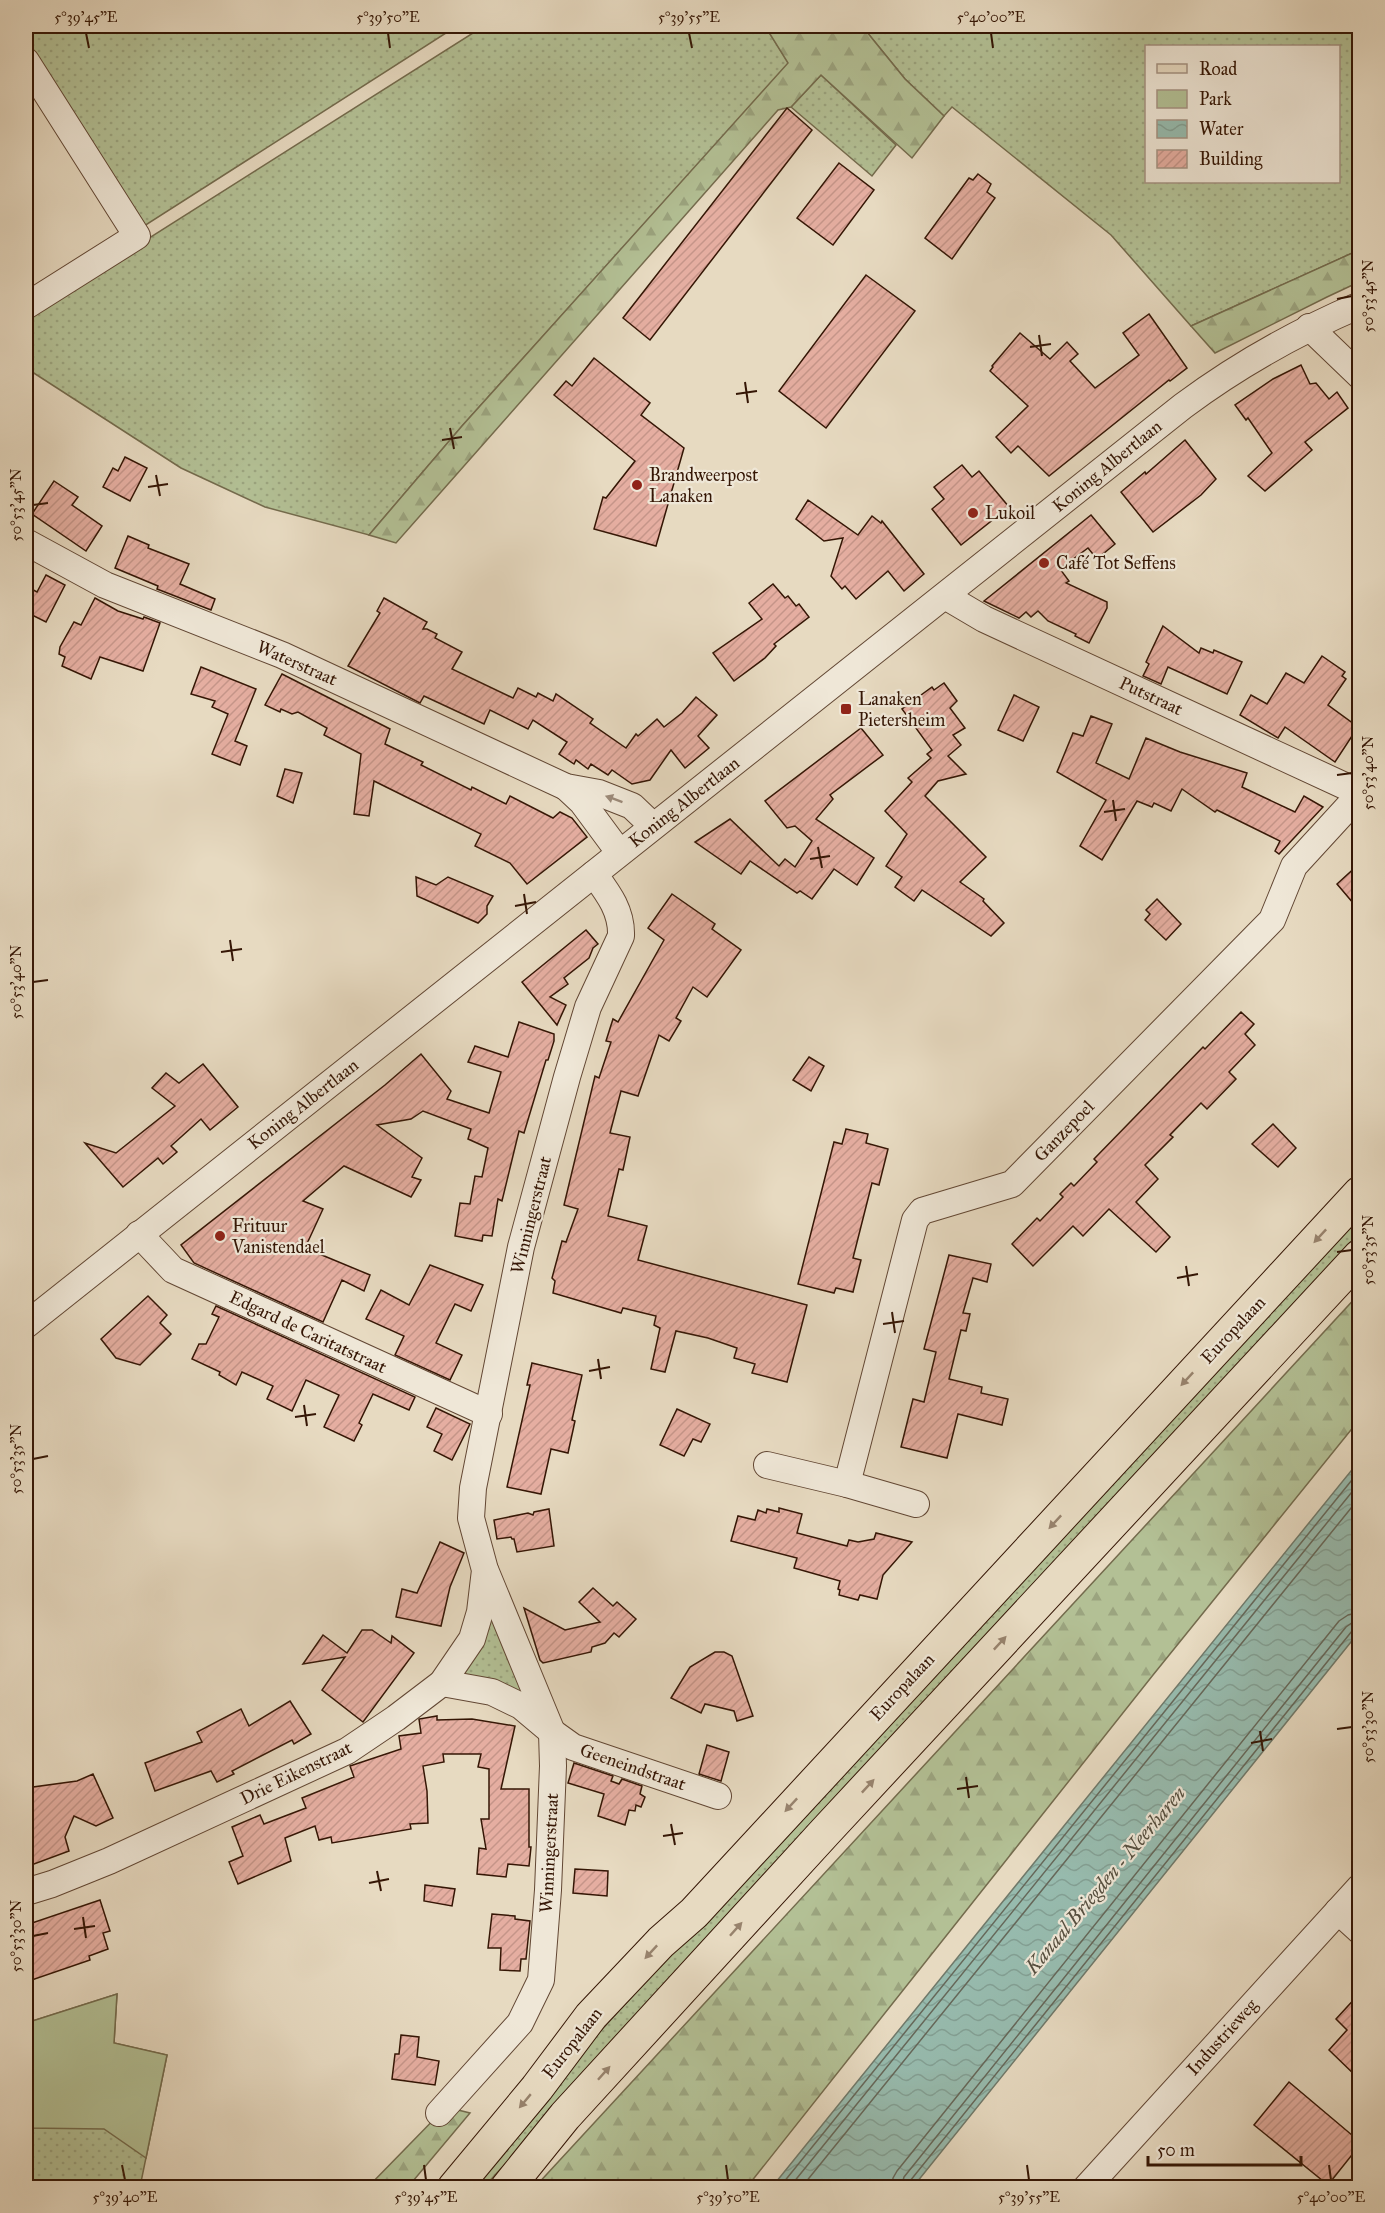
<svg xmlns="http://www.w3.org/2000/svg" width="1385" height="2213" font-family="'IM FELL Great Primer',serif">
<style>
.grass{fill:url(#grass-dots);stroke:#746b4d;stroke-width:1.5;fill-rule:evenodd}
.forest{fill:url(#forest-firs);stroke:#746b4d;stroke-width:1.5}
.park{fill:#b3c095;stroke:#746b4d;stroke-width:1.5}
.water{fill:url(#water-waves);stroke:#70796a;stroke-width:1.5}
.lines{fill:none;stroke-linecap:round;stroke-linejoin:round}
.shore{stroke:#66685a;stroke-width:1.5}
.building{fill:url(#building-hatch);stroke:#351605;stroke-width:1.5}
.minor-casing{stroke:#624734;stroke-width:28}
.major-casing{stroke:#351605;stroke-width:35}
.minor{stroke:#efe7d7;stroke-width:26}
.major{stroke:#e7dac1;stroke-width:33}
.oneway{fill:#9b8978}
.oneway2{fill:#97826c}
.ticks{fill:none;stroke:#351605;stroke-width:2}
.poi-dot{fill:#8f2418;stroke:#efe7d7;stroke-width:2}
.labels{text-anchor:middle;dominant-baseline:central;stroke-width:4.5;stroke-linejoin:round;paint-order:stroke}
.street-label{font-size:18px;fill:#351605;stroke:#efe7d7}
.poi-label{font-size:18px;fill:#351605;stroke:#efe7d7;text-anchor:start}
.water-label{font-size:20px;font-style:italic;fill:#575040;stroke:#efe7d7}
.neatline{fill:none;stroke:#351605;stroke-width:2}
.ticks-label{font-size:15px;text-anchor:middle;fill:#351605}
</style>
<defs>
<pattern id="grass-dots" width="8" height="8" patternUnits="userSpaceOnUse" patternTransform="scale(1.5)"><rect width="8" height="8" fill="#b3c095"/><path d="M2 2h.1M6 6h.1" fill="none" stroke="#9ba47f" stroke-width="1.8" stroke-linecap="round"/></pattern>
<pattern id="forest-firs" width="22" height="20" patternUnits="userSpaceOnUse" patternTransform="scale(1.5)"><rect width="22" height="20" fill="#b3c095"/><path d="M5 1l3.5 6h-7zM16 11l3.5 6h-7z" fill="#9ba47f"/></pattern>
<pattern id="water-waves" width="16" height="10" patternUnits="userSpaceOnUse" patternTransform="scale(1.5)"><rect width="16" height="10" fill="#97bbae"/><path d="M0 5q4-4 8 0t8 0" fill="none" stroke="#83a094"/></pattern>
<pattern id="building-hatch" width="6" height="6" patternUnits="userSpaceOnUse" patternTransform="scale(1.5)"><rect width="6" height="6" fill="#e5aea1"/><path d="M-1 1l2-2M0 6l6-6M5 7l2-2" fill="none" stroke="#c59589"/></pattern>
</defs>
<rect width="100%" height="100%" fill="#e7dac1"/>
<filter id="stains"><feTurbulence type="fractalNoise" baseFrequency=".00333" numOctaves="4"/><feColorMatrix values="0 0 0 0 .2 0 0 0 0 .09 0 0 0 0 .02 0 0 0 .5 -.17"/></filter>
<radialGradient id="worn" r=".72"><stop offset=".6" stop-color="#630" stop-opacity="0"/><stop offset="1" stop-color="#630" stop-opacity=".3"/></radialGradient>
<g class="grass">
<polygon points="26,26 457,26 141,228 26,45"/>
<polygon points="484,26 765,26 789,63 462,426 369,535 265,507 181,468 26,368 26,316"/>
<path d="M862,26H1359V250L1191,326L1111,235L952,107L944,116L905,79ZM1146,46H1338V182H1146Z"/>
<polygon points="821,75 896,145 872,176 791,107"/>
<polygon points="1359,1209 1359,1239 484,2187 461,2188 483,2160 708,1913"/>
<polygon points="495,1612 526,1695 462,1674"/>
<polygon points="117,1994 114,2043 167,2055 140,2187 26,2188 26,2023"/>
</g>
<g class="forest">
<polygon points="765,26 862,26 905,79 944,116 912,158 821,75 791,107 778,110 396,543 369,535 462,426 788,63"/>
<polygon points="1359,250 1359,282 1327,297 1215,353 1191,326"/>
<polygon points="1359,1294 1359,1420 1153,1675 747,2187 535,2187"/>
<polygon points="446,2107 470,2113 408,2187 367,2188"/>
</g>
<polygon class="park" points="117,1994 114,2043 167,2055 146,2158 104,2129 26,2128 26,2023"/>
<polygon class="water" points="1359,1461 1359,1632 913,2187 772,2187"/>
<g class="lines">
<g class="shore">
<polyline points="779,2188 1360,1470"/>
<polyline points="789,2188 1360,1482"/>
<polyline points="801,2188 1360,1497"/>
<polyline points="892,2188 893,2178 897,2171 1339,1621 1348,1615 1360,1612"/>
<polyline points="901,2188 904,2177 1346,1627 1353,1622 1360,1621"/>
<polyline points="909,2188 910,2181 1352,1631 1360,1629"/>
</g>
</g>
<g class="building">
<polygon points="787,108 812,130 650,340 623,318"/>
<polygon points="839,163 874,190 833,245 797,218"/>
<polygon points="978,174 991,184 987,192 995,198 952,259 925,238 969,178 973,180"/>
<polygon points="866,275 915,311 826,428 779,391"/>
<polygon points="1149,314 1187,368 1170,381 1169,380 1049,476 1018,446 1011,453 996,437 1028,406 990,371 993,367 992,366 1020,333 1050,359 1067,342 1078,354 1070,361 1095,388 1139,355 1123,333"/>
<polygon points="594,358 650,403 641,415 684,448 656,546 594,529 603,497 606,498 635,461 554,395 566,381 572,386"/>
<polygon points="1301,365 1310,384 1316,383 1329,399 1337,392 1348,408 1305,442 1312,450 1265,491 1248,476 1272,453 1248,418 1246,420 1235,405 1273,379"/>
<polygon points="1185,440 1216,479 1201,495 1153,532 1121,492 1145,472 1146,474"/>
<polygon points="125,457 147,468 130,501 103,487 113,468 118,471"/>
<polygon points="962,465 972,477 979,471 1009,507 961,545 932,509 944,499 934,487"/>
<polygon points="54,481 78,497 72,505 102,526 86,551 32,514"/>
<polygon points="808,500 858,535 872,516 881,523 882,521 924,574 904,591 888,571 856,599 845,586 842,589 831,576 843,538 824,541 796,519"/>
<polygon points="1091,515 1115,544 1097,559 1088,548 1060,569 1069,581 1066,583 1107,602 1107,608 1089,643 1075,636 1076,634 1048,621 1038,611 1031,617 1026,612 1019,618 984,601"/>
<polygon points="128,536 149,545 148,548 189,564 180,584 215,599 211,610 157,589 158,586 115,568"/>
<polygon points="46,575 65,585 46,622 26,612 26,586 37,592"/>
<polygon points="773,584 785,598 788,596 796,606 799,604 809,617 774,644 776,646 765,658 734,681 713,653 762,619 749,603"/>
<polygon points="95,598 118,611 143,619 144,617 160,623 143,671 100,657 91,679 62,666 65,657 59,654 60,647 74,622 81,625"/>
<polygon points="384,598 427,622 423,629 427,629 437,634 435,638 462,652 452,669 513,698 518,688 536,697 538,693 553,701 556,694 593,719 590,723 626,748 636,734 638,736 657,719 664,727 682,713 696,697 717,715 698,736 709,748 685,768 671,750 650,780 632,784 612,770 608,775 591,764 588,769 576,760 574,764 559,754 567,742 533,720 528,729 490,710 484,724 424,696 420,703 348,666 380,613 377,611"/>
<polygon points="1163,626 1199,653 1201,648 1213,653 1214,650 1242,662 1227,694 1168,667 1161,684 1143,676 1149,664 1146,662"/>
<polygon points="1322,656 1345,672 1342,676 1346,679 1328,705 1358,727 1335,762 1285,727 1278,738 1240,715 1251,695 1267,704 1286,673 1304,683"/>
<polygon points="201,667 256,689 235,741 247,746 240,765 212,754 228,714 212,707 215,701 191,694"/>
<polygon points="282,674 390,729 385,744 423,762 421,765 471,790 472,787 506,804 510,796 553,818 560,812 572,818 587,837 527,884 510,863 475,846 481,834 374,781 369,816 354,814 361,754 324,735 327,728 298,712 292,714 281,709 280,712 265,705"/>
<polygon points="944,683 957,701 950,708 965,728 953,735 961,745 948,756 966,774 938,781 925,796 986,857 960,882 984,899 983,901 1004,923 991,936 922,890 914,901 895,887 902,877 886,866 907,834 885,811 912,782 908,778 931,758 927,754 932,750 902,709 932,687 934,690"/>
<polygon points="1014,695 1039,707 1023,741 998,730"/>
<polygon points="1091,716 1112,724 1096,763 1129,779 1146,738 1180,752 1247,773 1242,787 1295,812 1304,796 1323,807 1279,854 1275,851 1280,841 1217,810 1215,812 1182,789 1171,811 1154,803 1152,807 1137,801 1102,860 1080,846 1106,800 1057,772 1073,733 1083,736"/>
<polygon points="861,728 883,755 830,795 833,799 816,819 874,858 857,885 834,869 812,899 800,891 797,893 750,861 741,874 695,842 730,819 779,866 785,859 795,867 812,841 795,826 787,828 765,801"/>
<polygon points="285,769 302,773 293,803 277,796"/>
<polygon points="1359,864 1359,910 1337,884"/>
<polygon points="416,877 436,885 448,877 493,896 487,906 487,914 478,923 417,896"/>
<polygon points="672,894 715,924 712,929 741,950 707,997 693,987 676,1018 681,1021 669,1041 659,1035 638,1096 621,1091 610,1133 630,1137 623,1170 619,1169 608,1216 647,1226 638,1260 807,1305 787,1382 752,1373 755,1364 734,1358 737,1348 708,1338 676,1331 665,1372 651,1369 660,1328 654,1325 656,1316 623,1308 621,1313 553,1293 555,1281 552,1278 562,1241 566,1242 578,1209 564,1205 595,1076 599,1078 611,1042 606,1041 613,1019 618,1022 664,940 648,928"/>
<polygon points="1157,899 1181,924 1166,940 1145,920 1150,914 1146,910"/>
<polygon points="586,930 598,944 593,948 589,958 564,978 568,984 550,997 566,1005 557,1025 522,982"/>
<polygon points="1241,1012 1254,1024 1245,1034 1255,1045 1229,1072 1236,1079 1207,1109 1201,1103 1170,1135 1173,1137 1145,1165 1158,1179 1136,1202 1170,1237 1156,1252 1109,1209 1083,1236 1073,1226 1033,1266 1012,1244 1037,1218 1040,1221 1063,1197 1060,1194 1071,1183 1074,1186 1097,1162 1094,1159 1203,1047 1205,1049"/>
<polygon points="519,1022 554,1034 554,1041 548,1060 546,1060 524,1133 519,1131 502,1201 498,1199 492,1236 483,1235 482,1241 455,1236 460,1203 470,1204 475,1176 482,1177 488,1148 468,1139 471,1129 423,1111 411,1119 377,1125 422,1158 412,1177 421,1180 411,1197 344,1166 303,1201 323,1209 305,1248 370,1275 364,1291 342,1280 323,1322 194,1263 181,1245 385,1085 421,1054 451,1091 447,1099 489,1113 501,1072 468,1062 475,1046 508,1057"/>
<polygon points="809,1057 824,1066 811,1091 793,1080"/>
<polygon points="203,1064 238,1107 210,1130 201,1119 171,1146 177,1152 163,1164 158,1158 123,1187 85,1143 116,1153 175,1106 152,1088 166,1073 179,1083"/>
<polygon points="1273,1124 1296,1148 1278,1167 1252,1144"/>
<polygon points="846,1129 868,1134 866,1143 888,1149 879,1185 872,1183 853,1258 861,1260 853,1292 836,1288 834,1293 798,1284 834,1142 842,1144"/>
<polygon points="949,1255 991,1264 987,1282 973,1278 963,1313 970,1314 966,1331 961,1330 949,1379 982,1387 981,1393 1008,1399 1002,1425 958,1414 947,1458 901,1447 913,1399 924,1402 936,1352 924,1349"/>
<polygon points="430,1265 483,1285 471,1311 455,1304 436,1343 462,1355 450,1380 395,1355 404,1336 366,1319 381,1290 409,1305"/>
<polygon points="148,1296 167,1315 160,1323 171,1334 140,1365 116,1358 101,1339"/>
<polygon points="216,1306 415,1397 409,1410 373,1394 359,1423 362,1425 354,1441 324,1427 339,1395 306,1380 292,1411 267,1399 273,1386 242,1372 236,1385 219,1375 220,1372 192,1359 199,1344 206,1344 219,1317 212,1314"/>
<polygon points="532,1363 582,1375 572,1420 575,1421 568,1453 551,1449 541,1494 507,1487 530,1385 527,1385"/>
<polygon points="436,1408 470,1424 452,1460 434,1451 442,1434 427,1427"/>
<polygon points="677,1409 710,1424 701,1442 693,1439 684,1456 660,1445"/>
<polygon points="779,1508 802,1514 797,1533 847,1546 849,1540 858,1542 874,1539 876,1533 912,1542 883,1575 877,1599 860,1595 858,1600 839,1595 840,1590 838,1589 840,1581 794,1568 797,1558 731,1541 738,1516 755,1520 758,1510 766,1513 767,1509 779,1512"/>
<polygon points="549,1509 554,1546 517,1552 514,1539 512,1539 511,1537 497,1539 494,1520 528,1513 533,1515 534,1512"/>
<polygon points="440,1542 464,1553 450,1587 441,1626 396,1617 402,1589 417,1593"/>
<polygon points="593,1588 613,1606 617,1602 636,1619 619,1637 614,1633 605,1643 592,1647 591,1652 543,1663 540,1660 524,1608 565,1630 600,1622 579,1602"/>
<polygon points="362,1630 372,1630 391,1643 392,1636 414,1653 363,1722 322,1690 345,1657 303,1664 323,1635 347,1653"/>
<polygon points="715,1652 724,1652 732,1656 753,1716 737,1721 734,1711 705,1704 701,1713 671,1698 690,1667"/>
<polygon points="290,1701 311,1734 294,1744 292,1740 232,1771 234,1774 217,1782 211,1771 155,1791 145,1763 202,1742 197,1732 241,1709 249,1726"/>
<polygon points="437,1716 437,1720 472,1719 515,1726 501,1789 529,1789 529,1847 531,1847 529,1866 508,1864 506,1877 477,1874 479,1848 486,1849 481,1819 489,1819 489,1769 478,1767 481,1754 443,1754 444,1762 423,1766 427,1791 428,1823 410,1824 411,1829 332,1843 331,1837 319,1840 315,1826 285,1838 291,1861 238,1884 229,1862 243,1856 232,1827 260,1815 264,1824 306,1808 302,1798 354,1777 350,1766 401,1749 399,1736 421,1733 419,1719"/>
<polygon points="707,1745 729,1752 721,1781 699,1774"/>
<polygon points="574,1763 613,1776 611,1781 619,1784 622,1779 642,1786 640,1794 645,1797 641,1807 636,1805 635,1811 629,1810 625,1825 598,1816 604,1794 568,1783"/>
<polygon points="93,1774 113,1818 96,1826 74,1816 65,1837 69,1851 26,1867 26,1788 77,1781"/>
<polygon points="575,1869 608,1871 607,1896 573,1893"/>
<polygon points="425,1885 455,1889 452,1906 424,1901"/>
<polygon points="100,1900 110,1931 103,1933 108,1949 89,1956 90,1960 26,1982 26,1925"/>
<polygon points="492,1914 515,1916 515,1919 530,1921 526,1959 521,1959 520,1971 500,1970 501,1948 488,1948"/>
<polygon points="1359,1994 1359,2079 1329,2050 1347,2030 1336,2019"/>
<polygon points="401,2035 419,2037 417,2057 439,2061 435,2085 392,2079 395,2054 399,2054"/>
<polygon points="1289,2082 1359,2141 1359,2146 1328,2185 1254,2125"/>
</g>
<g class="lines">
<g class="minor-casing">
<g id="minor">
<polyline points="26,61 137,236 26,306"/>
<polyline points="1309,327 1360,376"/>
<polyline points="26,542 105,585 282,655 566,787 599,793 632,806 653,826"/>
<polyline points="945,596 984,619 1360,793"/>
<polyline points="566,787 582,802 619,852"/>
<polyline points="139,1234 173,1270 489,1414"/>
<path d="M26,1325L1183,406C1238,365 1297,332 1360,305"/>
<polyline points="767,1465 847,1484 916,1504"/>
<polyline points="847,1484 915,1220 922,1211 1012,1184 1272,920 1294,866 1360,794"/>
<polyline points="442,1683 492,1692 521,1706 552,1732 573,1747 718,1796"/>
<path d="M26,1892L52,1884L109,1861L347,1751L396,1718L442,1683L472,1639L480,1612L485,1570L471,1518L473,1488L521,1247L567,1077L588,1007L621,936C622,911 608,893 594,874"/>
<polyline points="1338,1911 1360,1931"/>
<polyline points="439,2113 520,2023 541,1980 548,1890 553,1766 552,1732 486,1572"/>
<polyline points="1086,2188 1360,1887"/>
</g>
</g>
<g class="major-casing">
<g id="major">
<polyline points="454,2188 537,2088 591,2016 661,1942 694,1913 1360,1193"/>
<polyline points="507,2188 565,2116 825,1832 1360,1256"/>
</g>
</g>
<use href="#minor" class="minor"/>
<use href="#major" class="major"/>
</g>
<defs><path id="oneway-solid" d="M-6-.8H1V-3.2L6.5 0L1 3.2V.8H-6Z" transform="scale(1.5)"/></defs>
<use class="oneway" href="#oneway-solid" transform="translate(614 799) rotate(-160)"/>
<g class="oneway2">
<use href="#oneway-solid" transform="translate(1320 1236) rotate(133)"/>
<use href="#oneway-solid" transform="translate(1187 1379) rotate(133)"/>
<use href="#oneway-solid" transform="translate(1055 1522) rotate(133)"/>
<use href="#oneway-solid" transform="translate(1000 1643) rotate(-47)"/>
<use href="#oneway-solid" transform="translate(868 1786) rotate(-47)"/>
<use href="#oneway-solid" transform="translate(791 1805) rotate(133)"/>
<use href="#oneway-solid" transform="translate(736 1929) rotate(-48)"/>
<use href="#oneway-solid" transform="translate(651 1952) rotate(133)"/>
<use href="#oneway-solid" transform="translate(604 2073) rotate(-48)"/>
<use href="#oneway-solid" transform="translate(525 2101) rotate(130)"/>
</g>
<path class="ticks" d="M86,33L89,48M388,33L390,48M689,33L692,48M991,33L993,48M1337,299L1352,296M1039,335L1042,356M1030,347L1051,344M745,382L748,403M736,394L757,391M450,428L454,449M442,440L462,437M156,475L160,496M148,487L168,484M33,505L48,503M1337,775L1352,773M1113,800L1116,821M1104,812L1125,809M818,847L822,868M810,859L830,856M524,894L527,914M515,906L536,902M230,940L233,961M221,952L242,949M33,982L48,980M1337,1252L1352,1250M1186,1266L1189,1286M1177,1278L1198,1274M892,1312L895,1333M883,1324L904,1321M598,1359L601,1379M589,1371L610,1367M304,1405L307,1426M295,1417L316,1414M33,1459L48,1456M1337,1729L1352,1727M1260,1731L1263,1751M1251,1743L1272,1739M966,1777L969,1798M957,1789L978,1786M671,1824L675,1845M663,1836L683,1833M377,1871L381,1891M369,1883L389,1879M83,1917L86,1938M74,1929L95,1926M33,1936L48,1933M122,2165L125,2180M424,2165L426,2180M726,2165L728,2180M1027,2165L1029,2180M1329,2165L1331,2180"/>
<g class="poi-dot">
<circle cx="637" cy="485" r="6"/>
<circle cx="973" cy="513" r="6"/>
<circle cx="1044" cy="563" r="6"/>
<rect x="840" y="703" width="12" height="12" rx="3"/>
<circle cx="220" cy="1236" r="6"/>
</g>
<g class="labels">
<g class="street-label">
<text transform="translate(1107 466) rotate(-39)">Koning Albertlaan</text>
<text transform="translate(297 663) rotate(24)">Waterstraat</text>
<text transform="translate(1151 696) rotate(25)">Putstraat</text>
<text transform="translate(684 802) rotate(-38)">Koning Albertlaan</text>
<text transform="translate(303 1104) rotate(-38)">Koning Albertlaan</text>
<text transform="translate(1064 1131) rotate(-46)">Ganzepoel</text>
<text transform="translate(531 1215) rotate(-76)">Winningerstraat</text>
<text transform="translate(1233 1330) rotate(-47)">Europalaan</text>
<text transform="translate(308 1332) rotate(25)">Edgard de Caritatstraat</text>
<text transform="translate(902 1687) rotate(-47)">Europalaan</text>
<text transform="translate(633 1767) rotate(19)">Geeneindstraat</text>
<text transform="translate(296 1773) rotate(-26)">Drie Eikenstraat</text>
<text transform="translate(549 1853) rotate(-87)">Winningerstraat</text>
<text transform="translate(1222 2037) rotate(-48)">Industrieweg</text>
<text transform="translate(572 2043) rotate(-52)">Europalaan</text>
</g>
<g class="poi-label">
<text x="649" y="475">Brandweerpost<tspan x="649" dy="21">Lanaken</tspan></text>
<text x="985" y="513">Lukoil</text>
<text x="1056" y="563">Café Tot Seffens</text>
<text x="858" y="699">Lanaken<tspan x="858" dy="21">Pietersheim</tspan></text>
<text x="232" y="1226">Frituur<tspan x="232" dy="21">Vanistendael</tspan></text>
</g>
<g class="water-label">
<text transform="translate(1105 1880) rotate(-50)">Kanaal Briegden - Neerharen</text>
</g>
</g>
<rect width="1385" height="2213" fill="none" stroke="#e7dac1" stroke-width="66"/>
<rect x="1145" y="45" width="195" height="138" fill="#efe7d7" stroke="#a59383" stroke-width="1.5"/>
<rect x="1157" y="64" width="30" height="9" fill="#e7dac1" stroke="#a59383" stroke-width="1.5"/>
<text x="1199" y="75" font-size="18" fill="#351605">Road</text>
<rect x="1157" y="90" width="30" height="18" fill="#b3c095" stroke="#a59383" stroke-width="1.5"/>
<text x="1199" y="105" font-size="18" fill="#351605">Park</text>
<rect x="1157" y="120" width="30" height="18" fill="url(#water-waves)" stroke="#a59383" stroke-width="1.5"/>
<text x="1199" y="135" font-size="18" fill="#351605">Water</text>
<rect x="1157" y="150" width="30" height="18" fill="url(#building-hatch)" stroke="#a59383" stroke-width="1.5"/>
<text x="1199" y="165" font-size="18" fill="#351605">Building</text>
<path d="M1148 2156v9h153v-9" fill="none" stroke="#351605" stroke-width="3"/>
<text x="1157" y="2156" font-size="18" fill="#351605" stroke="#efe7d7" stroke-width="4.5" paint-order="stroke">50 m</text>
<rect x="33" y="33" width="1319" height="2147" class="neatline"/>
<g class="ticks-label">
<text x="86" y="22">5°39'45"E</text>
<text x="388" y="22">5°39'50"E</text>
<text x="689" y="22">5°39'55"E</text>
<text x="991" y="22">5°40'00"E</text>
<text transform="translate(1368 296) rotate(-90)" y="5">50°53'45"N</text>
<text transform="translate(16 505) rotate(-90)" y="5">50°53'45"N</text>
<text transform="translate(1368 773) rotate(-90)" y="5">50°53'40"N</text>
<text transform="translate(16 982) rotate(-90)" y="5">50°53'40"N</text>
<text transform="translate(1368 1250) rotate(-90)" y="5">50°53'35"N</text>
<text transform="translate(16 1459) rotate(-90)" y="5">50°53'35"N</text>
<text transform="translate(1368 1727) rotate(-90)" y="5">50°53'30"N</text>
<text transform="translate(16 1936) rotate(-90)" y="5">50°53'30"N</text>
<text x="125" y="2202">5°39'40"E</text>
<text x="426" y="2202">5°39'45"E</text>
<text x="728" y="2202">5°39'50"E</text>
<text x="1029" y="2202">5°39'55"E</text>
<text x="1331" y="2202">5°40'00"E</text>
</g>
<rect width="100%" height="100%" filter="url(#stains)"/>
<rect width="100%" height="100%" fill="url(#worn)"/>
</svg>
